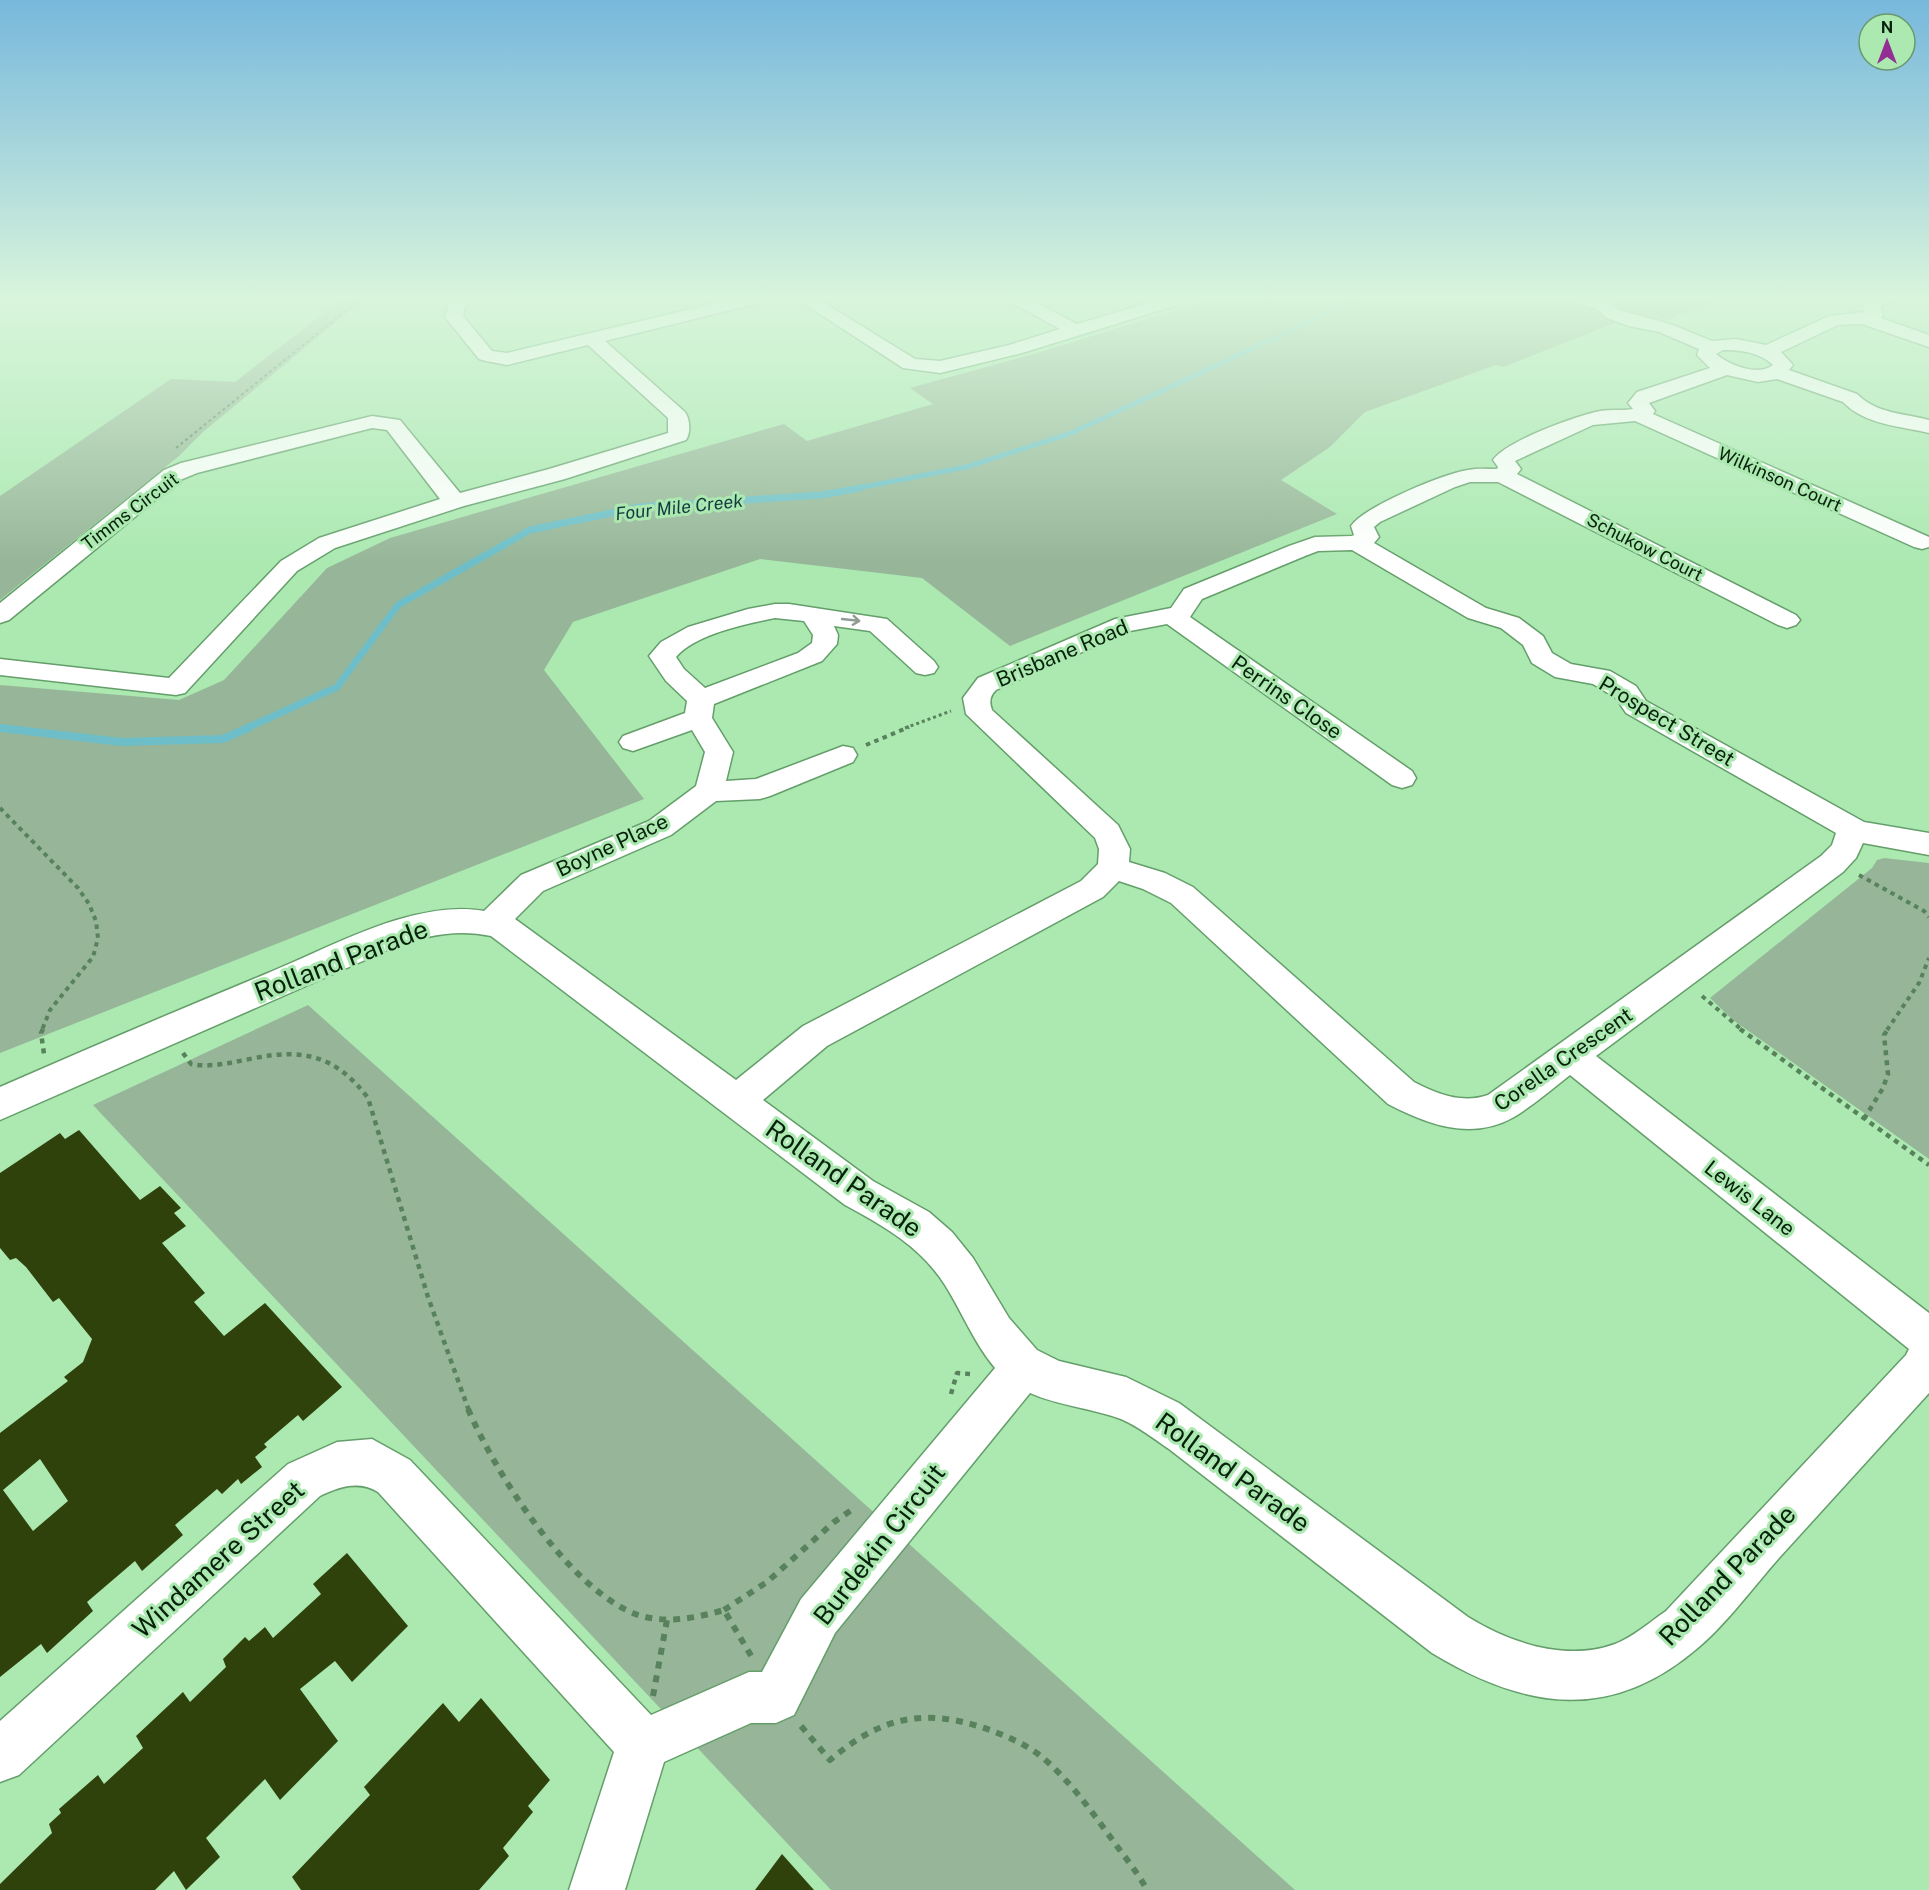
<svg xmlns="http://www.w3.org/2000/svg" width="1929" height="1890" font-family="'Public Sans',sans-serif">
<style>
.green{fill:#97b699}
.lines{fill:none;stroke-linecap:round;stroke-linejoin:round}
.stream-far2{stroke:#6dbec9;stroke-width:5}
.stream-far1{stroke:#6dbec9;stroke-width:7}
.stream{stroke:#6dbec9;stroke-width:8}
.building{fill:#2f420b;fill-rule:evenodd}
.minor-casing{stroke:#649e6a;stroke-width:3}
.path-far4{stroke:#57825c;stroke-width:2;stroke-dasharray:3 3;stroke-linecap:butt}
.path-far3{stroke:#57825c;stroke-width:3;stroke-dasharray:3 3;stroke-linecap:butt}
.path-far2{stroke:#57825c;stroke-width:4;stroke-dasharray:4.5 4.5;stroke-linecap:butt}
.path-far1{stroke:#57825c;stroke-width:4.5;stroke-dasharray:5 5;stroke-linecap:butt}
.path{stroke:#57825c;stroke-width:6;stroke-dasharray:7 7;stroke-linecap:butt}
.minor{fill:#fff;fill-rule:evenodd}
.oneway{stroke:#909b92}
.labels{text-anchor:middle;dominant-baseline:central;stroke-width:6;stroke-linejoin:round;paint-order:stroke}
.far-street-label{font-size:18px;fill:#08210c;stroke:#abe9b1}
.far-water-label{font-size:18px;font-style:italic;fill:#143b41;stroke:#abe9b1}
.street-label{font-size:21px;fill:#08210c;stroke:#abe9b1}
.near-street-label{font-size:26px;fill:#08210c;stroke:#abe9b1}
</style>
<rect width="100%" height="100%" fill="#abe9b1"/>
<g class="green">
<polygon points="342,299 364,299 203,432 179,456 0,600 0,496 171,379 235,382"/>
<polygon points="1211,299 1721,299 1667,320 1638,314 1503,367 1496,365 1365,412 1330,447 1281,480 1337,514 1010,646 922,578 760,559 573,622 544,670 644,799 0,1053 0,685 179,700 224,680 327,568 390,538 784,424 807,441 933,404 910,388 1037,353"/>
<polygon points="1884,858 1929,863 1929,1159 1733,1020 1710,998 1872,868 1877,860"/>
<polygon points="308,1005 1295,1890 831,1890 93,1105"/>
</g>
<g class="lines">
<polyline class="stream-far2" points="853,489 966,467 1069,434 1359,299"/>
<g class="stream-far1">
<polyline points="0,728 2,728"/>
<polyline points="247,728 337,687 398,605 530,530 640,507 822,495 860,488"/>
</g>
<polyline class="stream" points="0,728 122,742 223,739 250,727"/>
</g>
<g class="building">
<path d="M79,1130L140,1200L160,1186L181,1208L174,1213L186,1226L162,1243L205,1293L194,1302L224,1336L265,1303L342,1387L303,1421L298,1415L264,1444L267,1447L255,1457L262,1467L241,1484L238,1479L222,1494L217,1489L175,1525L183,1535L142,1571L135,1561L87,1602L93,1611L47,1653L41,1644L0,1677V1433L68,1381L64,1377L83,1362L92,1339L59,1298L53,1302L26,1267L16,1258L10,1260L0,1248V1173L60,1133L65,1139ZM40,1459L68,1501L33,1531L3,1490Z"/>
<polygon points="347,1553 408,1626 352,1682 335,1661 300,1689 338,1741 280,1800 265,1779 206,1838 220,1857 186,1890 174,1871 155,1890 0,1890 0,1884 52,1833 49,1824 61,1813 59,1809 98,1775 104,1784 143,1748 136,1736 183,1692 190,1702 226,1667 223,1659 245,1637 249,1641 265,1627 273,1638 321,1594 313,1584"/>
<polygon points="481,1698 550,1780 528,1806 533,1812 503,1848 509,1856 479,1890 301,1890 292,1877 370,1795 364,1787 443,1703 459,1722"/>
<polygon points="782,1854 814,1890 755,1890"/>
</g>
<g class="lines">
<g class="minor-casing">
<g id="minor">
<path d="M451,299H467L463,316L492,351L507,353L733,299H762L759,303L605,341L685,412C690,419 691,433 686,440L565,479L464,506L335,548L297,571L185,693L176,695L0,675V659L169,678L281,561L319,538L440,499L387,430L372,428L197,473L180,480L9,620L0,623V603L164,470L181,463L372,416L400,420L460,493L549,469L668,433V418L588,345L507,365L486,361L479,359L445,317Z"/>
<polygon points="797,299 818,299 915,359 940,361 1009,345 1060,329 1012,303 1010,299 1030,299 1077,324 1161,299 1187,299 1184,303 1022,353 940,373 903,368"/>
<path d="M1577,299H1601L1609,301L1619,310L1670,324L1712,341L1736,339L1766,345L1829,316L1864,312L1862,304L1869,299H1891L1889,303L1880,306L1883,315L1881,318L1929,335V347L1862,324L1838,325L1781,352L1793,365L1789,370L1857,394C1877,414 1903,413 1929,420V433C1900,426 1865,425 1843,402L1777,379L1758,382L1727,375L1649,403L1655,411L1653,414L1929,537V547L1922,549L1914,547L1635,421L1593,425L1515,461L1521,469L1517,474L1796,615L1800,620L1796,625L1787,628L1778,625L1498,482H1470L1455,487L1380,522L1374,527L1379,537L1374,543L1486,608L1519,618L1543,636L1552,653L1571,664L1610,671L1636,686L1646,701L1864,822L1929,833V855L1863,843L1856,858L1843,872L1596,1056L1929,1313V1393C1879,1448 1829,1503 1779,1558C1755,1585 1727,1623 1700,1646C1612,1723 1526,1710 1432,1653L1169,1449C1154,1439 1138,1426 1121,1419C1091,1408 1059,1406 1030,1393L835,1633L794,1715L776,1723H751L664,1762L625,1890H569L614,1752L378,1492C359,1480 339,1487 320,1496L19,1775L0,1782V1721L288,1464L337,1442L372,1439L410,1460L651,1715L749,1672H762L801,1599L995,1368C974,1343 962,1312 945,1285C921,1247 884,1226 845,1205L491,936C458,929 428,935 397,946L0,1120V1087C89,1048 178,1010 268,973C332,947 414,899 484,911L521,875L649,821L696,786L705,752L692,730L633,751L623,748L619,742L623,736L685,713L687,701L666,681L649,656L661,642L688,627L748,609L775,604H789L887,619L934,661L938,667L934,673L925,675L916,673L870,631L834,626L838,635L837,644L822,661L714,704L712,718L733,752L726,781L756,779L843,746L853,748L857,755L853,762L770,796L760,799L716,801L671,835L543,891L515,919L736,1080L803,1026L1081,881L1098,864L1099,849L1095,838L966,714L963,698L978,678L1115,619L1171,608L1184,589L1289,546L1315,537L1352,536L1354,535L1351,526C1365,506 1443,474 1468,470C1477,468 1487,469 1497,469L1498,467L1493,460C1506,441 1576,416 1600,411C1611,409 1622,411 1633,409L1628,403L1637,392L1710,368L1697,355L1699,349L1659,332L1629,326L1607,318L1597,309L1579,303ZM1723,350C1741,350 1759,352 1773,365C1758,377 1729,365 1716,354ZM1352,550L1468,618L1501,628L1523,645L1532,663L1555,677L1593,684L1616,698L1626,713L1836,833L1832,845L1821,856L1488,1095C1462,1104 1437,1094 1414,1082L1193,887L1165,873L1129,862L1130,849L1118,825L992,710C989,701 990,696 996,690L1130,631L1167,624L1392,785L1402,788L1412,785L1416,778L1412,771L1190,617L1202,599L1305,556L1318,551ZM775,618L804,621L813,635L812,643L798,653L705,688L684,669L676,657C696,634 746,624 775,618ZM1119,881L1143,889L1171,903L1388,1104C1428,1125 1472,1141 1514,1117C1534,1105 1552,1089 1570,1075L1909,1349L1906,1355L1666,1611C1650,1622 1633,1637 1615,1644C1566,1662 1510,1643 1468,1617L1179,1403L1126,1377L1059,1361L1037,1350L1009,1318L973,1258L952,1232L929,1212L873,1181L763,1100L827,1046L1103,897Z"/>
</g>
</g>
<polyline class="path-far4" points="176,448 360,299"/>
<polyline class="path-far3" points="905,728 951,711"/>
<g class="path-far2">
<polyline points="866,745 909,727"/>
<polyline points="0,808 78,888 89,904 96,921 98,938 93,957 50,1010 42,1030"/>
<polyline points="1859,875 1924,911 1929,917"/>
<polyline points="1702,996 1742,1030"/>
<polyline points="1887,1030 1919,983 1929,958"/>
</g>
<g class="path-far1">
<polyline points="43,1029 41,1033 44,1054"/>
<polyline points="1740,1029 1929,1165"/>
<path d="M183,1053L191,1064C213,1068 233,1062 255,1058C305,1048 337,1057 368,1098L428,1297L469,1411"/>
<polyline points="1864,1119 1883,1088 1888,1074 1884,1035 1888,1029"/>
<polyline points="951,1394 957,1373 970,1374"/>
</g>
<g class="path">
<path d="M468,1409C496,1474 569,1590 638,1615C666,1624 696,1618 724,1610L753,1659"/>
<polyline points="724,1610 767,1582 834,1522 856,1507"/>
<polyline points="653,1696 667,1620"/>
<path d="M801,1726L830,1760C882,1716 925,1707 990,1730C1008,1737 1028,1745 1043,1758C1069,1780 1090,1809 1111,1838C1123,1855 1137,1871 1147,1890"/>
</g>
<use href="#minor" class="minor"/>
</g>
<defs><path id="oneway-shaft" d="M-6 0H5M1.5-3L5.5 0L1.5 3" fill="none" stroke-width="1.6" stroke-linecap="round" stroke-linejoin="round" transform="scale(1.5)"/></defs>
<use class="oneway" href="#oneway-shaft" transform="translate(851 620) rotate(6)"/>
<linearGradient id="sky" x2="0" y2="1"><stop stop-color="#77b8dc"/><stop offset="0.53" stop-color="#d9f5dc"/><stop offset="1" stop-color="#d9f5dc" stop-opacity="0"/></linearGradient>
<rect width="1929" height="563" fill="url(#sky)"/>
<g class="labels">
<g class="far-street-label">
<text transform="translate(1780 479) rotate(24)">Wilkinson Court</text>
<text transform="translate(130 511) rotate(-37)">Timms Circuit</text>
<text transform="translate(1645 547) rotate(27)">Schukow Court</text>
</g>
<g class="far-water-label">
<text transform="translate(679 507) rotate(-6)">Four Mile Creek</text>
</g>
<g class="street-label">
<text transform="translate(1062 653) rotate(-23)">Brisbane Road</text>
<text transform="translate(1287 697) rotate(35)">Perrins Close</text>
<text transform="translate(1667 721) rotate(31)">Prospect Street</text>
<text transform="translate(612 845) rotate(-25)">Boyne Place</text>
<text transform="translate(1563 1059) rotate(-35)">Corella Crescent</text>
<text transform="translate(1750 1198) rotate(38)">Lewis Lane</text>
</g>
<g class="near-street-label">
<text transform="translate(341 960) rotate(-21)">Rolland Parade</text>
<text transform="translate(844 1178) rotate(35)">Rolland Parade</text>
<text transform="translate(1233 1472) rotate(36)">Rolland Parade</text>
<text transform="translate(879 1544) rotate(-52)">Burdekin Circuit</text>
<text transform="translate(218 1559) rotate(-42)">Windamere Street</text>
<text transform="translate(1727 1575) rotate(-46)">Rolland Parade</text>
</g>
</g>
<g transform="translate(1887 42)"><circle r="28" fill="#abe9b1" stroke="#6a996f" stroke-width="1.5"/>
<path d="M0-4.5L10 22L0 15L-10 22Z" fill="#922e94"/>
<text y="-9" font-size="16" font-weight="bold" text-anchor="middle" fill="#08210c">N</text>
</g>
</svg>
